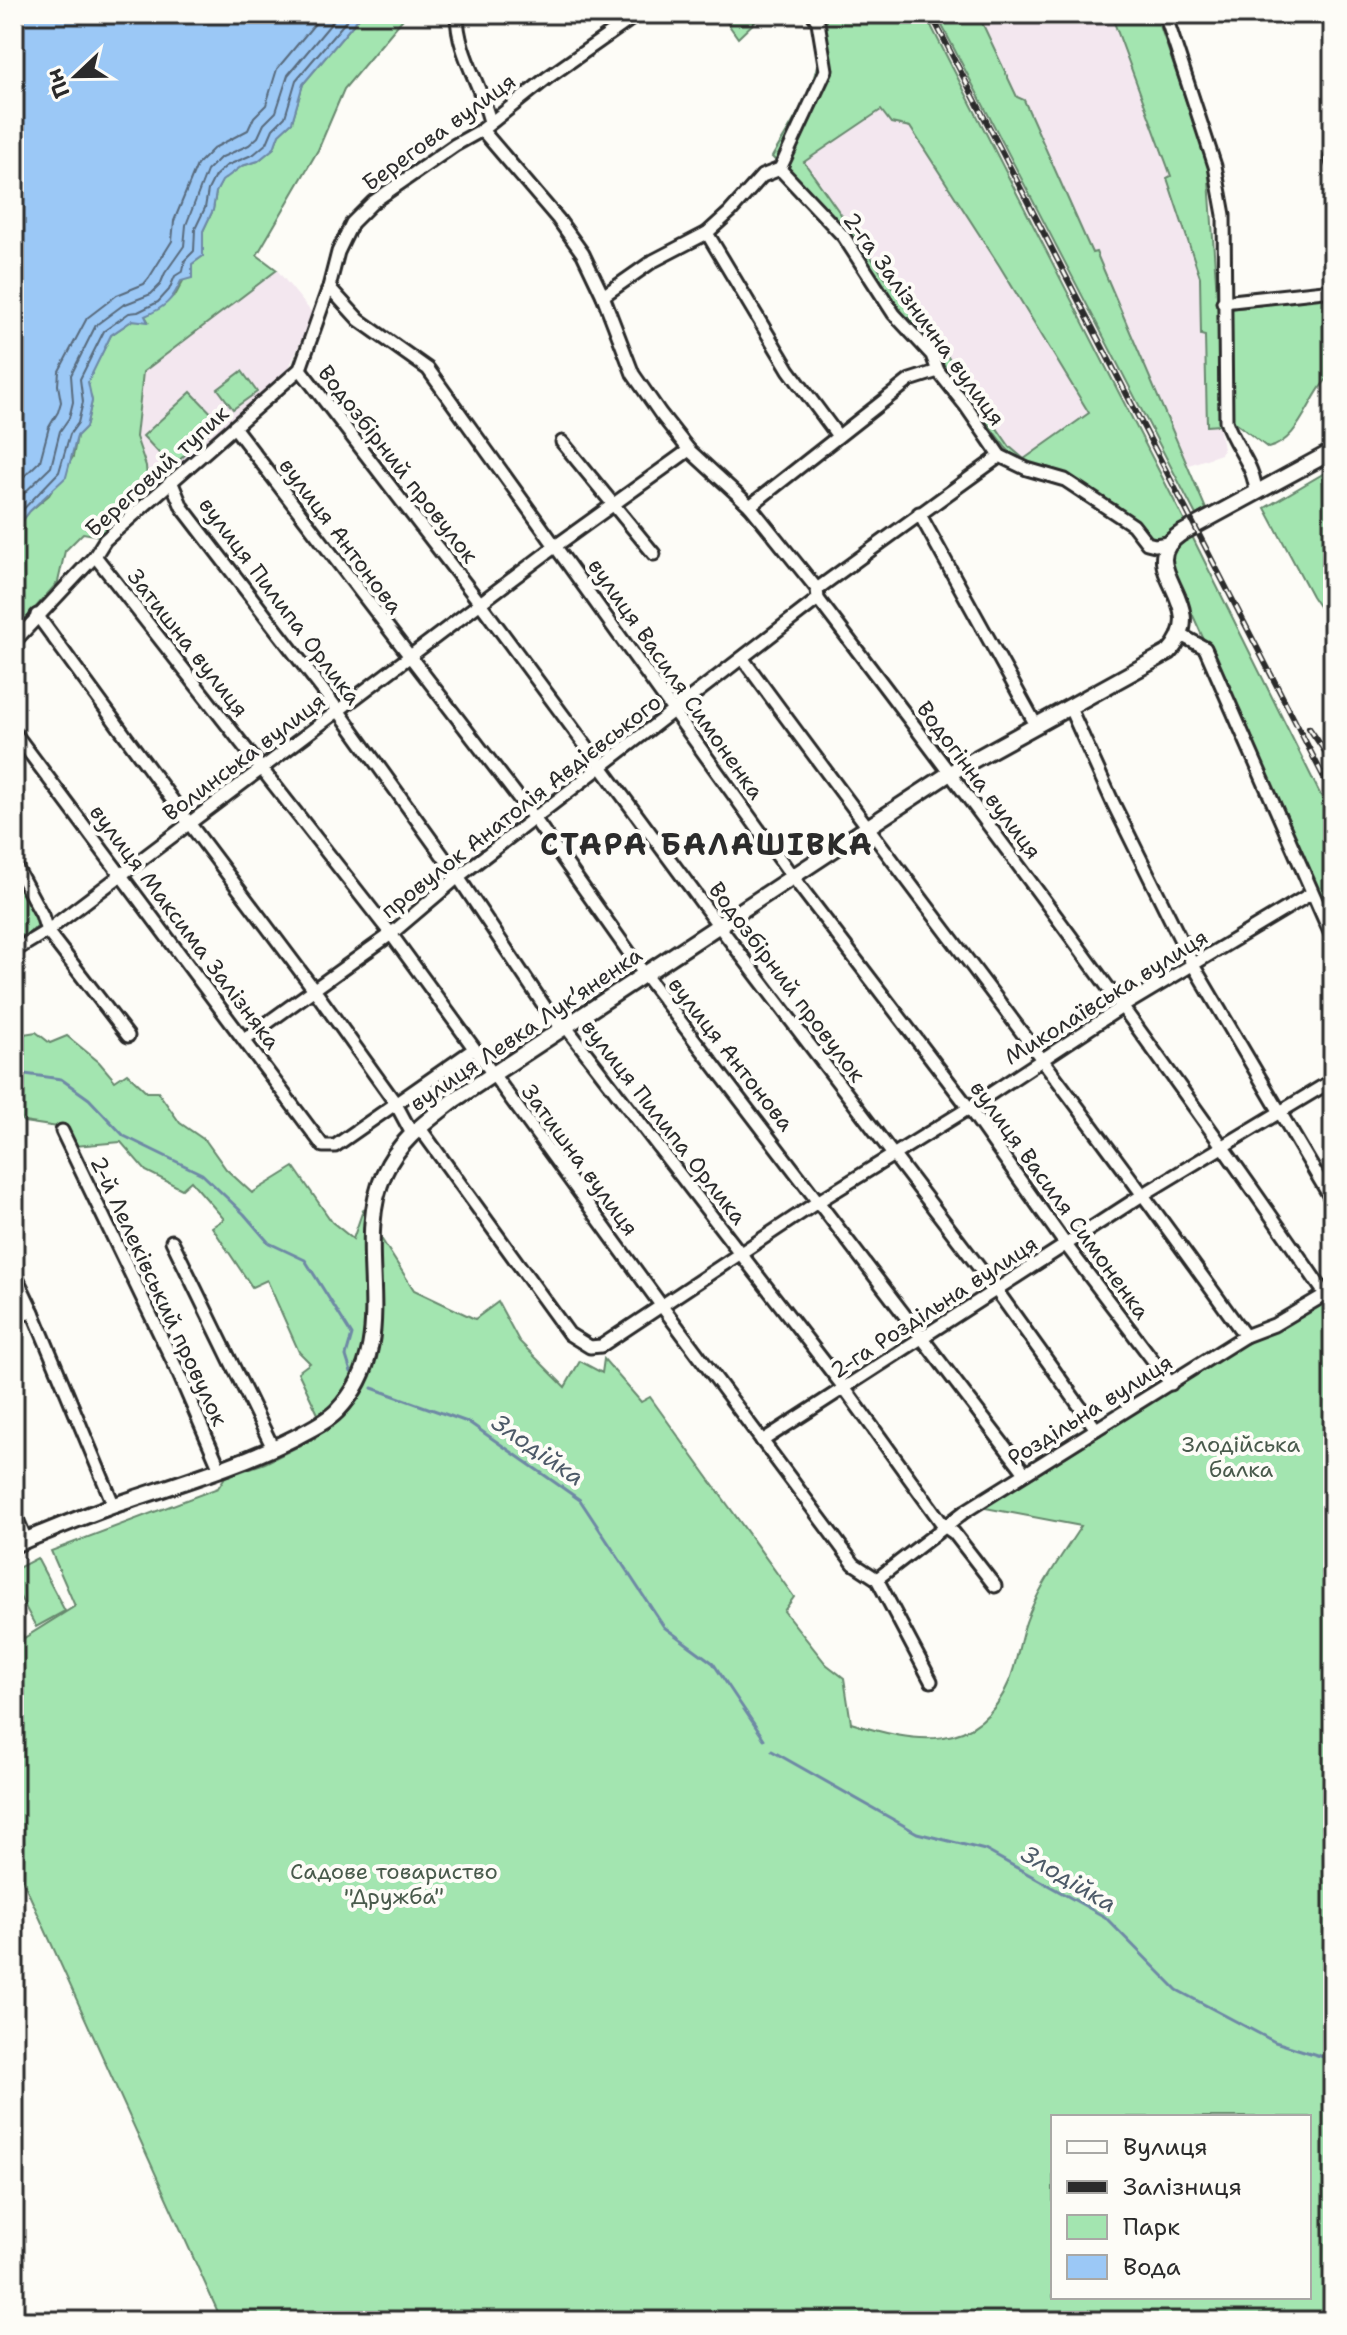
<svg xmlns="http://www.w3.org/2000/svg" width="1347" height="2335" font-family="'Shantell Sans',sans-serif">
<style>
.built{fill:#f3e7ef}
.green{fill:#a3e5b0;stroke:#67886e;stroke-width:2;fill-rule:evenodd}
.water{fill:#9bc8f6;stroke:#6e89a5;stroke-width:2}
.lines{fill:none;stroke-linecap:round;stroke-linejoin:round}
.shore{stroke:#586a7c;stroke-width:2}
.stream{stroke:#6e89a5;stroke-width:3}
.minor-casing{stroke:#2b2b2b;stroke-width:17}
.tertiary-casing{stroke:#2b2b2b;stroke-width:20}
.minor{stroke:#fdfcf7;stroke-width:11}
.tertiary{stroke:#fdfcf7;stroke-width:14}
.rail-casing{stroke:#2b2b2b;stroke-width:6}
.rail{stroke:#fdfcf7;stroke-width:3;stroke-dasharray:9;stroke-linecap:butt}
.labels{text-anchor:middle;dominant-baseline:central;stroke-width:8;stroke-linejoin:round;paint-order:stroke}
.street-label{font-size:22px;fill:#2b2b2b;stroke:#fdfcf7}
.park-label{font-size:22px;fill:#495a4c;stroke:#fdfcf7}
.water-label{font-size:24px;font-style:italic;fill:#4d5a68;stroke:#fdfcf7}
.district-label{font-size:30px;font-weight:bold;letter-spacing:2px;fill:#2b2b2b;stroke:#fdfcf7}
</style>
<rect width="100%" height="100%" fill="#fdfcf7"/>
<filter id="ink" filterUnits="userSpaceOnUse"><feTurbulence type="fractalNoise" baseFrequency=".0125" numOctaves="2"/><feDisplacementMap in="SourceGraphic" scale="16" xChannelSelector="R" yChannelSelector="G"/><feConvolveMatrix kernelMatrix="1 2 1 2 8 2 1 2 1" color-interpolation-filters="sRGB"/></filter>
<g filter="url(#ink)">
<g class="built">
<polygon points="978,14 1111,14 1171,176 1167,178 1200,277 1201,335 1205,335 1208,426 1219,425 1223,450 1221,454 1186,466 1096,252 1092,253"/>
<polygon points="881,110 891,123 910,126 999,265 1089,413 1023,459 1010,447 941,347 919,325 804,161"/>
<polygon points="277,270 313,314 288,370 148,491 146,466 136,437 143,372"/>
</g>
<g class="green">
<polygon points="362,14 407,14 344,89 318,150 257,255 277,270 143,372 136,437 146,466 148,491 100,536 83,533 65,551 58,582 14,632 14,545 18,544 16,529 30,511 49,495 73,457 77,436 86,427 92,401 87,382 111,335 133,320 148,321 145,316 176,294 192,264 203,256 203,231 213,210 216,192 222,180 242,166 258,161 274,148 279,134 292,122 303,84"/>
<polygon points="721,14 754,14 758,19 738,38"/>
<path d="M808,14H925L1179,510L1333,820V925L1171,567L1173,549L1167,536L1160,539L1148,537L1117,505L1061,473L1018,460L1006,448L971,402L943,373L892,305L847,235L772,157C794,119 840,57 808,14ZM881,110L891,123L910,127L999,265L1089,413L1024,459L1010,447L941,347L919,325L804,162Z"/>
<polygon points="936,14 978,14 1017,97 1024,100 1092,253 1096,252 1206,509 1196,515"/>
<polygon points="1111,14 1156,14 1208,165 1218,311 1219,425 1207,426 1205,336 1201,335 1200,277 1167,178 1171,176"/>
<path d="M1333,296V373C1308,394 1302,440 1268,448L1233,421L1231,309Z"/>
<polygon points="242,371 257,392 233,409 218,389"/>
<polygon points="191,392 220,422 172,467 143,436"/>
<polygon points="1333,468 1333,627 1312,596 1265,508"/>
<polygon points="14,874 41,924 14,942"/>
<path d="M14,1021L24,1034L36,1032L50,1043L67,1036L99,1062L115,1081L127,1073L147,1092H158L180,1123L206,1141L226,1169L252,1193L294,1167L332,1222L353,1239L363,1210L414,1290L475,1319L498,1302L519,1341L565,1387L580,1361L602,1373L604,1359L641,1402L650,1397L794,1597L784,1611L826,1664L844,1678L851,1723C913,1743 978,1755 1009,1682C1017,1663 1019,1642 1026,1622C1038,1588 1061,1557 1081,1526L980,1507L1034,1477L1243,1345L1333,1298V2321H222L14,1861V1619L24,1638L75,1606L51,1551L218,1488L225,1477L265,1463L317,1437L318,1414L298,1372L310,1363L299,1352L267,1280L252,1287L212,1227L224,1219L191,1181L182,1189L146,1171L121,1142L75,1146L64,1128L24,1122L15,1113ZM1053,2117H1309V2297H1053Z"/>
<polygon points="37,1558 65,1611 36,1627 14,1586 14,1570"/>
</g>
<path class="water" d="M14,14H362L303,84L292,122L279,134L274,148L258,161L242,166L222,181L216,192L213,210L203,231V256L192,264V278L181,281C173,300 164,308 145,316L148,322L133,320L111,335L88,382L92,401L86,427L77,436L66,477L30,511L16,529L18,545H14Z"/>
<g class="lines">
<g class="shore">
<polyline points="14,486 40,461 49,427 58,412 61,402 58,385 59,371 87,318 117,295 144,284 149,278 172,241 174,221 197,165 214,148 248,130 254,117 266,105 277,69 323,14"/>
<polyline points="14,503 51,467 60,431 69,418 73,402 71,375 96,325 123,305 151,294 160,285 165,273 184,246 186,225 207,171 220,158 249,145 258,137 264,124 276,112 288,75 339,14"/>
<polyline points="14,519 59,472 70,434 78,423 83,402 80,379 104,331 129,313 138,312 158,302 169,290 175,276 183,271 185,260 194,251 195,229 205,208 208,190 215,176 226,166 254,154 267,143 273,129 285,117 296,80 352,14"/>
</g>
<g class="stream">
<polyline points="14,1060 25,1074 61,1079 89,1099 124,1136 202,1174 244,1214 269,1243 305,1260 352,1335 346,1356 351,1372"/>
<polyline points="372,1388 470,1423 580,1500 664,1627 713,1663 764,1739"/>
<polyline points="772,1751 917,1833 985,1850 1105,1917 1177,1990 1275,2042 1333,2060"/>
</g>
<g class="minor-casing">
<g id="minor">
<path d="M457,14C457,53 481,84 490,122"/>
<polyline points="813,14 818,22 826,70 780,169 844,237 894,314 932,355 938,371 965,405 1000,456 1027,469 1065,480 1133,525 1147,543 1155,545 1168,543"/>
<path d="M1165,14L1215,166L1224,215L1226,421C1235,448 1255,465 1256,494"/>
<path d="M482,130L558,219L583,254L603,296L633,374L660,413L689,450L750,506L817,589L818,599C992,827 1163,1057 1325,1294"/>
<polyline points="1333,156 1331,158 1333,164"/>
<polyline points="707,233 789,370 838,436"/>
<polyline points="329,287 359,320 428,369 792,876 969,1108 1066,1245 1171,1384"/>
<polyline points="603,296 653,261 707,233 730,212 762,176 780,169"/>
<polyline points="1223,302 1333,290"/>
<polyline points="300,369 480,603 719,926 997,1291 1096,1429"/>
<polyline points="234,427 534,818 645,975 1025,1473"/>
<polyline points="562,442 654,554"/>
<polyline points="171,481 182,507 338,710 458,877 553,1019 566,1027 845,1389 944,1526 954,1533 995,1586"/>
<polyline points="750,506 910,380 938,371"/>
<polyline points="919,513 1036,725"/>
<polyline points="95,556 391,934 661,1305 854,1564 877,1579 931,1681"/>
<polyline points="817,589 1000,456"/>
<polyline points="37,615 189,823 313,988 396,1104 412,1134"/>
<polyline points="1181,635 1205,648 1333,939"/>
<polyline points="14,642 95,556 105,540 300,369 329,287 338,252 352,223 373,202 455,145 482,130 547,78 638,14"/>
<path d="M743,659C909,886 1082,1107 1245,1336"/>
<polyline points="1069,706 1113,803 1193,965 1333,1202"/>
<polyline points="14,732 323,1146 335,1146 474,1049"/>
<polyline points="15,865 42,915 47,931 128,1036"/>
<polyline points="14,951 47,931 557,545 689,450"/>
<polyline points="245,1039 391,934 458,877 818,599"/>
<polyline points="419,1127 569,1334 590,1347 601,1346 819,1201 969,1108 1122,1007 1312,893"/>
<polyline points="62,1131 178,1372 220,1469"/>
<polyline points="172,1241 273,1448"/>
<polyline points="14,1272 33,1312"/>
<polyline points="14,1316 33,1312 114,1506"/>
<polyline points="762,1441 1144,1194 1333,1080"/>
<polyline points="14,1512 26,1540"/>
<polyline points="877,1579 964,1512 1245,1336 1274,1325 1333,1290"/>
</g>
</g>
<g class="tertiary-casing">
<path id="tertiary" d="M14,1545C48,1531 81,1517 115,1505C176,1484 239,1466 296,1437C311,1429 326,1422 337,1411C405,1341 350,1251 384,1174C398,1141 427,1121 454,1100L950,773L1169,652C1214,602 1131,568 1180,534L1333,451"/>
</g>
<use href="#minor" class="minor"/>
<use href="#tertiary" class="tertiary"/>
<g class="rail-casing">
<g id="rail">
<polyline points="931,14 1333,795"/>
<polyline points="1309,728 1333,763"/>
</g>
</g>
<use href="#rail" class="rail"/>
</g>
</g>
<g class="labels">
<g class="street-label">
<text transform="translate(439 132) rotate(-36)">Берегова вулиця</text>
<text transform="translate(924 319) rotate(54)">2-га Залізнична вулиця</text>
<text transform="translate(398 464) rotate(52)">Водозбірний провулок</text>
<text transform="translate(157 471) rotate(-42)">Береговий тупик</text>
<text transform="translate(341 536) rotate(53)">вулиця Антонова</text>
<text transform="translate(280 601) rotate(53)">вулиця Пилипа Орлика</text>
<text transform="translate(188 643) rotate(52)">Затишна вулиця</text>
<text transform="translate(676 679) rotate(55)">вулиця Василя Симоненка</text>
<text transform="translate(244 757) rotate(-37)">Волинська вулиця</text>
<text transform="translate(979 780) rotate(53)">Водогінна вулиця</text>
<text transform="translate(521 806) rotate(-38)">провулок Анатолія Авдієвського</text>
<text transform="translate(185 927) rotate(53)">вулиця Максима Залізняка</text>
<text transform="translate(787 982) rotate(53)">Водозбірний провулок</text>
<text transform="translate(1106 997) rotate(-32)">Миколаївська вулиця</text>
<text transform="translate(526 1029) rotate(-34)">вулиця Левка Лукʼяненка</text>
<text transform="translate(731 1054) rotate(52)">вулиця Антонова</text>
<text transform="translate(664 1122) rotate(52)">вулиця Пилипа Орлика</text>
<text transform="translate(580 1160) rotate(54)">Затишна вулиця</text>
<text transform="translate(1060 1200) rotate(54)">вулиця Василя Симоненка</text>
<text transform="translate(159 1291) rotate(65)">2-й Лелеківський провулок</text>
<text transform="translate(934 1307) rotate(-33)">2-га Роздільна вулиця</text>
<text transform="translate(1090 1410) rotate(-32)">Роздільна вулиця</text>
</g>
<g class="park-label">
<text x="1241" y="1444">Злодійська<tspan x="1241" dy="25">балка</tspan></text>
<text x="394" y="1871">Садове товариство<tspan x="394" dy="25">"Дружба"</tspan></text>
</g>
<g class="water-label">
<text transform="translate(538 1450) rotate(35)">Злодійка</text>
<text transform="translate(1069 1879) rotate(31)">Злодійка</text>
</g>
<g class="district-label">
<text x="707" y="844">СТАРА БАЛАШІВКА</text>
</g>
</g>
<rect width="1347" height="2335" fill="none" stroke="#fdfcf7" stroke-width="48"/>
<rect x="24" y="24" width="1299" height="2287" fill="none" stroke="#2b2b2b" stroke-width="3" filter="url(#ink)"/>
<rect x="1051" y="2115" width="260" height="184" fill="#fdfcf7" stroke="#a9a8a5" stroke-width="2"/>
<rect x="1067" y="2141" width="40" height="12" fill="#fdfcf7" stroke="#a9a8a5" stroke-width="2"/>
<text x="1123" y="2155" font-size="24" fill="#2b2b2b">Вулиця</text>
<rect x="1067" y="2181" width="40" height="12" fill="#2b2b2b" stroke="#a9a8a5" stroke-width="2"/>
<text x="1123" y="2195" font-size="24" fill="#2b2b2b">Залізниця</text>
<rect x="1067" y="2215" width="40" height="24" fill="#a3e5b0" stroke="#a9a8a5" stroke-width="2"/>
<text x="1123" y="2235" font-size="24" fill="#2b2b2b">Парк</text>
<rect x="1067" y="2255" width="40" height="24" fill="#9bc8f6" stroke="#a9a8a5" stroke-width="2"/>
<text x="1123" y="2275" font-size="24" fill="#2b2b2b">Вода</text>
<g transform="translate(76 76) rotate(248)" stroke="#fdfcf7" stroke-width="6" paint-order="stroke">
<path d="M0-6L14 30L0 20L-14 30Z" fill="#2b2b2b"/>
<text y="-12" font-size="22" font-weight="bold" text-anchor="middle" fill="#2b2b2b">Пн</text>
</g>
</svg>
